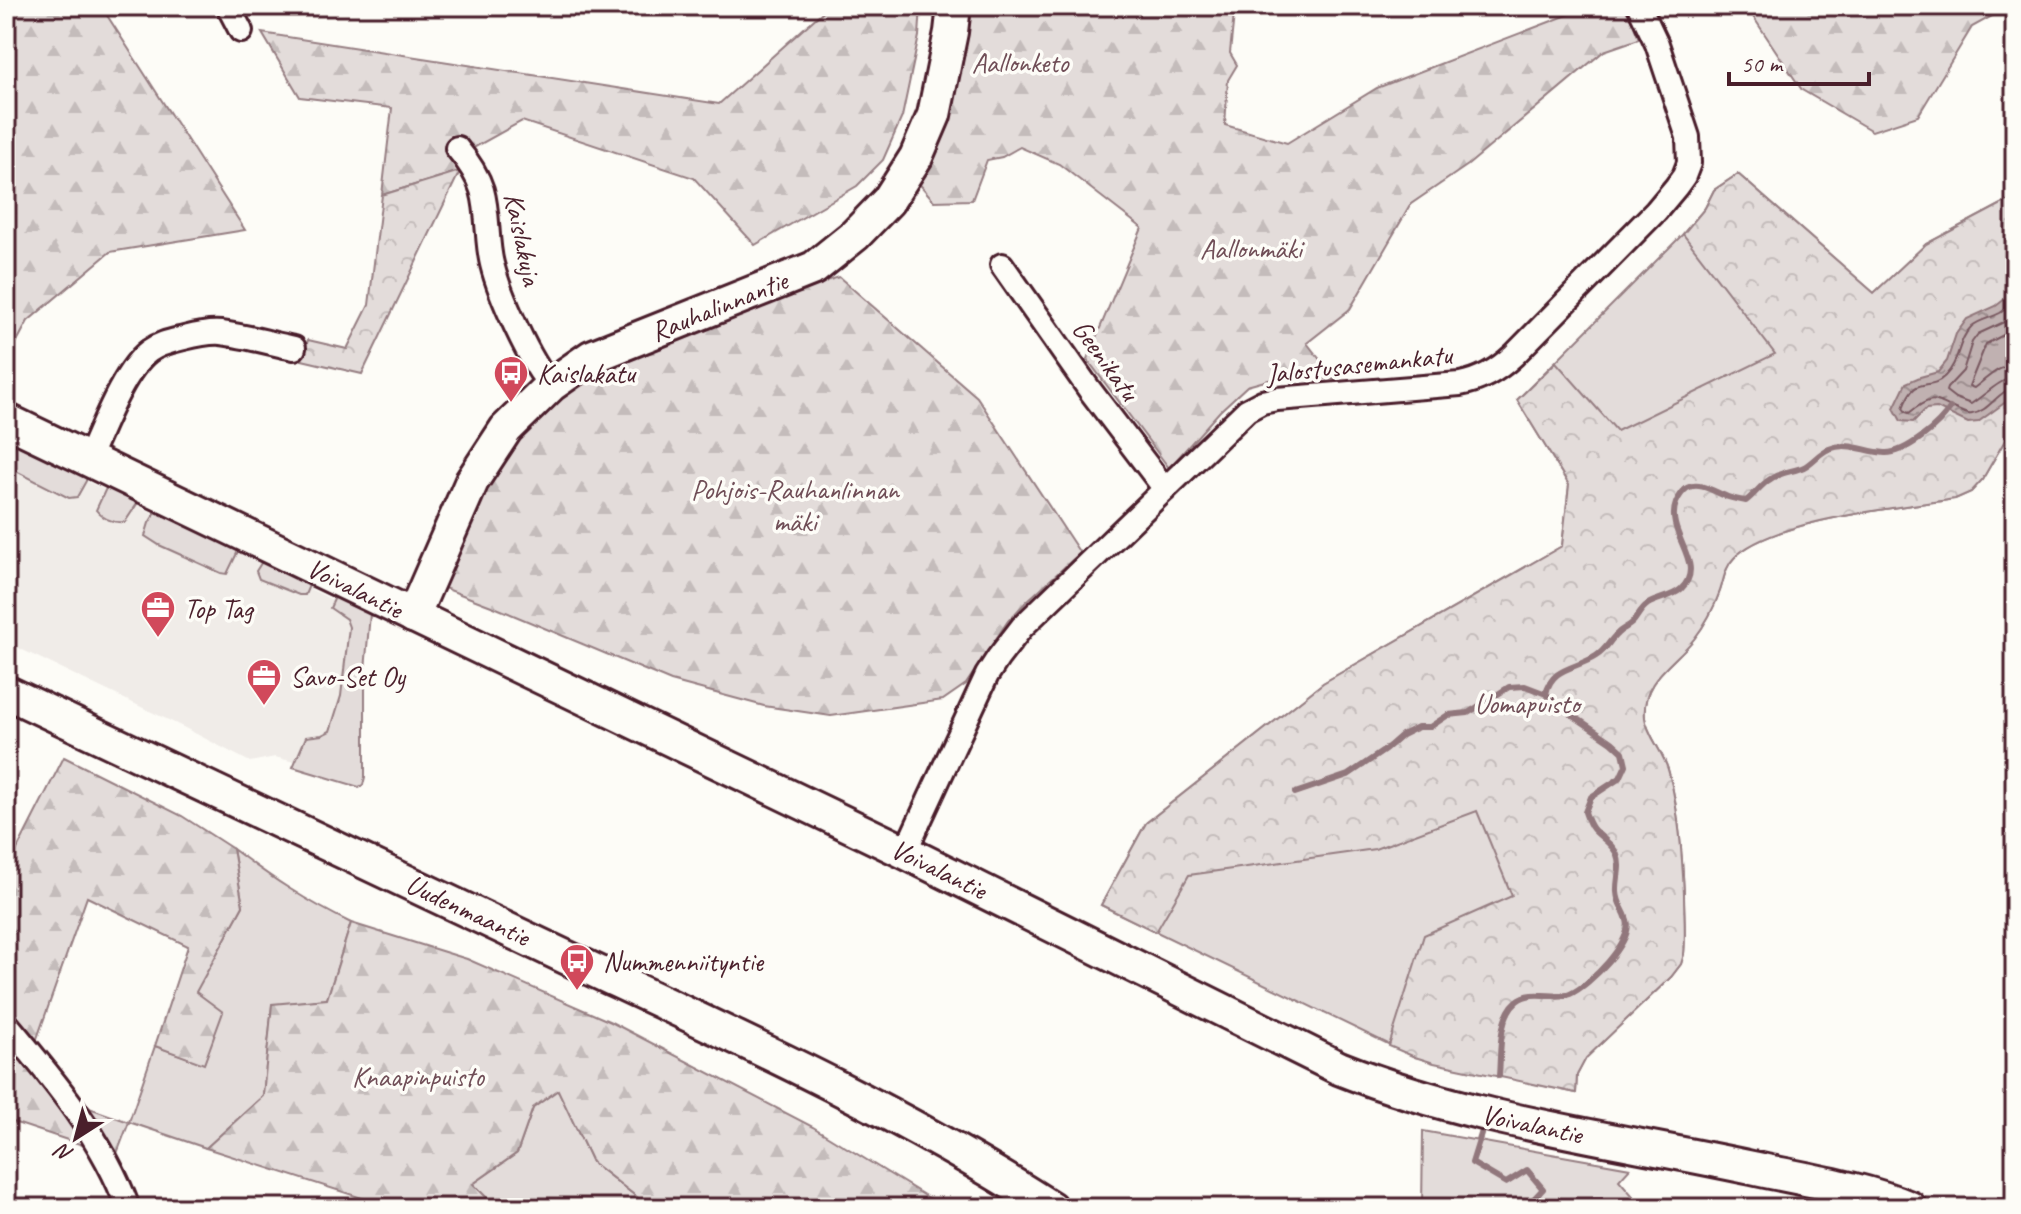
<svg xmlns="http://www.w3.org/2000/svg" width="2021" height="1214" font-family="Caveat,sans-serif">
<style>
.built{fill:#f0ece8}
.grass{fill:#e3dcda;stroke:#967e82;stroke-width:2}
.forest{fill:url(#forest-firs);stroke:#967e82;stroke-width:2}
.park{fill:url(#park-crowns);stroke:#967e82;stroke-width:2}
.water{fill:url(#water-ripples);stroke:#91777b;stroke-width:2}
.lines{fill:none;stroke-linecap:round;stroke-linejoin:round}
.shore{stroke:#795961;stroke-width:2}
.stream{stroke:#91777b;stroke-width:6}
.street-casing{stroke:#4a1f2b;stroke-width:28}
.secondary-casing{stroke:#4a1f2b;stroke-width:38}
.street{stroke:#fdfcf7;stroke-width:22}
.secondary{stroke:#fdfcf7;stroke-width:32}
.labels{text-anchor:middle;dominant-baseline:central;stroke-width:7;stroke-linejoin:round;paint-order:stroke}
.park-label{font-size:28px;fill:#704e57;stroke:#fdfcf7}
.street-label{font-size:28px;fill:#4a1f2b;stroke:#fdfcf7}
.poi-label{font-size:28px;fill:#4a1f2b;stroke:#fdfcf7;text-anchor:start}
</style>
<defs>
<pattern id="forest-firs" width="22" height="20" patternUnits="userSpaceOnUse" patternTransform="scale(2)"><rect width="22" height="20" fill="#e3dcda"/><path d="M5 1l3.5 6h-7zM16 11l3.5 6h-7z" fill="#c4bcbb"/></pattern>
<pattern id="park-crowns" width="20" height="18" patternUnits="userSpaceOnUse" patternTransform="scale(2)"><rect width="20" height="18" fill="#e3dcda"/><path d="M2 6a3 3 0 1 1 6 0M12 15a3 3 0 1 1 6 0" fill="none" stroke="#c4bcbb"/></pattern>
<pattern id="water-ripples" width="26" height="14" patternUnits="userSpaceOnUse" patternTransform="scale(2)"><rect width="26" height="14" fill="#c0b1b1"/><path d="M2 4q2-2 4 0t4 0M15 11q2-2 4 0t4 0" fill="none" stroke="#9e8f90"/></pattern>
</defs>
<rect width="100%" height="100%" fill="#fdfcf7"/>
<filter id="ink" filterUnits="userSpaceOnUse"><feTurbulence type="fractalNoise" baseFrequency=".0125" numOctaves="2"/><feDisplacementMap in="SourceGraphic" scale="16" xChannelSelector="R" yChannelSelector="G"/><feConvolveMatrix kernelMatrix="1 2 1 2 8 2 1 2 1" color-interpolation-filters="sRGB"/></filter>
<g filter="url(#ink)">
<polygon class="built" points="6,443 265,566 362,615 360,779 275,757 250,762 185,728 6,642"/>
<g class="grass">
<path d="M1738,174L1874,293L1926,244L2015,197V423L1982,480L1971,492L1955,499C1902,507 1769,520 1734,558C1725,567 1724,579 1720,591C1714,608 1705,625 1694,639C1673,665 1641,680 1645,718C1648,737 1664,752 1669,773C1679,812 1682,853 1684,894C1684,914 1686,934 1684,954L1681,964L1671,977L1586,1058L1577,1075L1576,1093L1415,1057L1101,905L1146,823L1323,683L1562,546L1569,485L1517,400L1683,234L1705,208L1714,190Z"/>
<polygon points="6,429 87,476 86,481 77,497 69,498 6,466"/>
<path d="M107,486L139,501L125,522C114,523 103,519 96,510Z"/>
<polygon points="157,510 240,547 227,574 221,573 159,545 145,536 149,523"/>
<polygon points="263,560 310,583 305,595 299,595 259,579 256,571"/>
<polygon points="338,595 370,612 370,614 365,670 365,777 363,785 359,787 293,767 306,737 322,735 330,731 341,696 349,627 346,619 330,608 335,597"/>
<path d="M233,849C273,879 306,901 351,923L327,999L272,1005L263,1096L206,1148L129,1122L155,1046L204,1063L222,1012L195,992L243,906Z"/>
<polygon points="558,1089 592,1162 651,1208 497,1208 473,1184 517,1153 533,1108"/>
<polygon points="1423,1131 1630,1168 1619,1180 1638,1202 1650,1208 1422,1208"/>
</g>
<g class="forest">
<polygon points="6,6 101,6 245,230 110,252 28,321 6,362"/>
<polygon points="829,6 921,6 919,36 902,117 883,160 857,186 755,245 694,178 522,121 475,147 460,171 382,195 392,108 300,97 262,33 719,104"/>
<polygon points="970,6 1205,6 1234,14 1230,53 1237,65 1228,80 1225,125 1287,143 1377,88 1591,6 1626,6 1639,39 1604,51 1468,165 1411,204 1350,309 1307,343 1335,379 1283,376 1247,386 1220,411 1169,468 1087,359 1142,228 1059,164 1020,147 1002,157 987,160 972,200 934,201 916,180 946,118 963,59"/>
<polygon points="1746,6 2003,6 2005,9 1972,27 1918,116 1872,131 1802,90"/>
<polygon points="839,277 977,397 1080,553 1027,601 1008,621 966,684 943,700 831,716 764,706 671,681 494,607 431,583 472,481 591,357"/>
<polygon points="64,757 182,816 233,849 243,906 196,992 223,1012 204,1064 155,1046 188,946 87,897 34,1047 75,1103 129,1122 116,1156 10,1121 6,1132 6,871"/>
<polygon points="351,923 467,959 611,1022 813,1127 945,1208 651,1208 592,1162 558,1090 533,1108 517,1153 473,1184 497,1208 393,1208 206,1148 263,1096 272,1004 327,999"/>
</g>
<g class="park">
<polygon points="460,171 362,374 302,360 308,340 347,349 369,305 382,195"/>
<path d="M1738,174L1874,293L1926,244L2015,197V423L1982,480L1971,492L1955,499C1902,507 1769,520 1734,558C1725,567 1724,579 1720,591C1714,608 1705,625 1694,639C1673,665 1641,680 1645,718C1648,737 1664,752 1669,773C1679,812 1682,853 1684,894C1684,914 1686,934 1684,954L1681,964L1671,977L1586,1058L1577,1075L1576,1093L1434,1063L1415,1057L1389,1046L1424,935L1512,896L1477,811L1375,849L1189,875L1156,932L1101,905L1146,823L1323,683L1562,546L1569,485L1517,400L1556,362L1617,431L1775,354L1683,234L1705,208L1714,190Z"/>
</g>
<polygon class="water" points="2015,291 2015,357 2013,363 2015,384 2010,399 1978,422 1968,423 1937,408 1926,409 1913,422 1901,421 1894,408 1906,383 1920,377 1938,372 1947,361 1956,334 1967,319 1996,306"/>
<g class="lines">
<g class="shore">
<path d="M2015,301C2010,305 2005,310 2000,313C1991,318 1979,320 1972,326C1957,340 1960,362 1945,376C1928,393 1916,372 1903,408L1906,412L1909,413C1934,393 1933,400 1960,411C1964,413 1968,415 1972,414C1989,412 1999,389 2015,388"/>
<path d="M2015,314L2004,322L1978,334L1972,342L1963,371L1947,388L1946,391L1955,398L1971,404C1985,395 2000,379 2015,377"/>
<path d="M2015,329L1986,344L1969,386L1974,388C1988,378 1997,366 2015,365"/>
</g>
<g class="stream">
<polyline points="1295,793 1348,775 1385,750 1402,735 1418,727 1430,727 1448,715 1468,713 1509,687 1525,686 1546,694"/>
<path d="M1499,1076C1501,1052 1498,1017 1517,1001C1533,988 1555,1000 1570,994C1589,986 1634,941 1627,920C1624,908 1618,906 1617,892C1616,880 1622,866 1617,855C1613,844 1601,838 1593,829C1589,824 1587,818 1585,812L1591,797L1620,778L1626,765L1623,752L1612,742L1559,706L1546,694C1551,667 1576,669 1596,656C1606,650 1609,641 1617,634C1621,629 1628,627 1632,623C1638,617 1640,609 1648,604C1658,598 1672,597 1681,589C1708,564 1664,534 1676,503C1678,498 1683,491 1687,488C1700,481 1716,493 1728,497C1734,499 1740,500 1746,501C1755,494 1761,485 1769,480C1781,471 1793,472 1804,467C1813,462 1819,453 1829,449C1849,441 1865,452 1885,453C1905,454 1940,425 1950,408"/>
<polyline points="1482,1131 1472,1163 1506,1183 1527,1170 1543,1189 1525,1208"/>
</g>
<g class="street-casing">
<g id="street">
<polyline points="228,6 241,31"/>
<path d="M457,148C468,161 477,174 482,190C489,214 486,240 492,264C499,293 530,364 551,385"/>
<polyline points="1002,265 1089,389 1165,489"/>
<path d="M88,459C102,428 123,371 149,351C160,343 172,341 184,338C196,335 208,332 221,333C245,336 270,343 294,348"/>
<path d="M905,852L987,675L998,658L1022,627L1247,410L1262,402L1277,399L1460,384C1482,380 1498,370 1514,355L1656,211L1676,187L1684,176L1689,163L1688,137L1657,44L1639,6"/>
<path d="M6,1023C53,1079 103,1138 128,1208"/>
</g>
</g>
<g class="secondary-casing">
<g id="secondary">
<path d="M6,420L905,852L1339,1068C1472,1121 1612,1138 1752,1168C1802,1179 1863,1188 1910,1208"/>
<polyline points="413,616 472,481 506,429 551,385 591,357 814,268 855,235 888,201 916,157 934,115 951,32 954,6"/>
<path d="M6,692C195,782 385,871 574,961C736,1037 900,1111 1051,1208"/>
</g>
</g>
<use href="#street" class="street"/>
<use href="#secondary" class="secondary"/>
</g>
</g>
<defs>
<g id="bus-pin" transform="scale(1.8)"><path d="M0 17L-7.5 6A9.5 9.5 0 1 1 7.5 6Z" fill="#d1495b" stroke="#fdfcf7"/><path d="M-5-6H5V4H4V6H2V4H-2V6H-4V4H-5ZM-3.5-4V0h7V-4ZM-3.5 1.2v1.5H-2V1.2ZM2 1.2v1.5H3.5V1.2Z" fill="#fff"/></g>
<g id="office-pin" transform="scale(1.8)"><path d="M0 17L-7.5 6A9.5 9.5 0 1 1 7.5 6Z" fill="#d1495b" stroke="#fdfcf7"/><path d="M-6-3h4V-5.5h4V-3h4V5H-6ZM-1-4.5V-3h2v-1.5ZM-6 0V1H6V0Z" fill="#fff"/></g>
</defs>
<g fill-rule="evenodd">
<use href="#bus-pin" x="511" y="373"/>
<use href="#office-pin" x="158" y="608"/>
<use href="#office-pin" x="264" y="676"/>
<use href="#bus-pin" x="577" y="961"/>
</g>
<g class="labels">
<g class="park-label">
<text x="1020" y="62">Aallonketo</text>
<text x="1251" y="248">Aallonmäki</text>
<text x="795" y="489">Pohjois-Rauhanlinnan<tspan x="795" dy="32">mäki</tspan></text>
<text x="1527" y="703">Uomapuisto</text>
<text x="418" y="1076">Knaapinpuisto</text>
</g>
<g class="street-label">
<text transform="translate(523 239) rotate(78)">Kaislakuja</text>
<text transform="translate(719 306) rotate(-22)">Rauhalinnantie</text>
<text transform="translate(1106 360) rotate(54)">Geenikatu</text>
<text transform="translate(1359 364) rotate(-6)">Jalostusasemankatu</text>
<text transform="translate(355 588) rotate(26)">Voivalantie</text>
<text transform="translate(939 869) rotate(26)">Voivalantie</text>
<text transform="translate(468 910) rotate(25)">Uudenmaantie</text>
<text transform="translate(1532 1124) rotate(12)">Voivalantie</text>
</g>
<g class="poi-label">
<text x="537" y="373">Kaislakatu</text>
<text x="184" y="608">Top Tag</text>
<text x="290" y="676">Savo-Set Oy</text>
<text x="603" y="961">Nummenniityntie</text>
</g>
</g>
<rect width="2021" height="1214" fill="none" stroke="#fdfcf7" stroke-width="32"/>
<rect x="16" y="16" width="1989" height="1182" fill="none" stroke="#4a1f2b" stroke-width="3" filter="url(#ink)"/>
<g transform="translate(76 1138) rotate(216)" stroke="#fdfcf7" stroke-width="6" paint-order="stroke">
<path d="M0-6L14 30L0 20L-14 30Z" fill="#4a1f2b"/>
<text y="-12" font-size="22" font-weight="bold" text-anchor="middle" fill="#4a1f2b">N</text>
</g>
<path d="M1729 72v12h140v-12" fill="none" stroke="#4a1f2b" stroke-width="4"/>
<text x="1741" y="72" font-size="24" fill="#4a1f2b" stroke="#fdfcf7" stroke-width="6" paint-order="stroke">50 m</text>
</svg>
